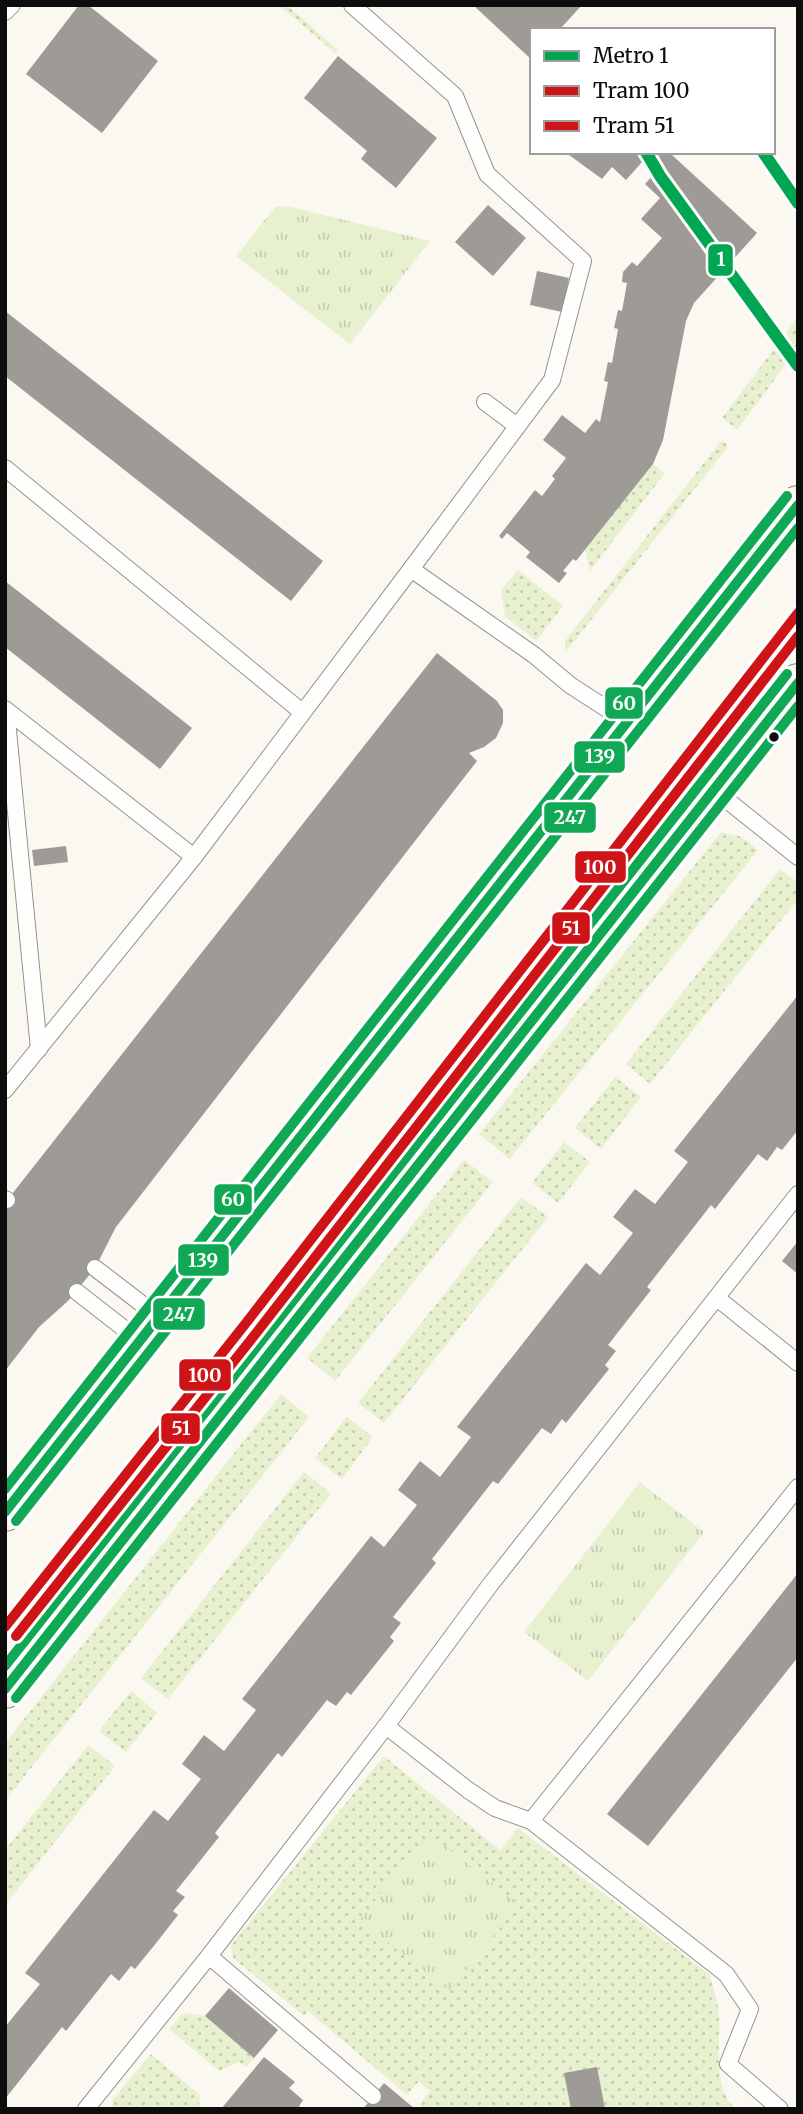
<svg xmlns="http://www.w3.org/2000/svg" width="803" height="2114" font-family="Merriweather,serif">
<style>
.grass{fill:url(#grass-dots)}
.park{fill:url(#park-tufts)}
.building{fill:#9e9b97}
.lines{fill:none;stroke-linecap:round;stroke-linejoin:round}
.lane-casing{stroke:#949390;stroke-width:18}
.secondary-casing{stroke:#8b8986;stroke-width:40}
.lane{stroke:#fefefd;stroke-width:16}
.secondary{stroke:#f5f2e8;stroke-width:38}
.bus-1-casing{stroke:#fff;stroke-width:16}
.bus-2-casing{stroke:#fff;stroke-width:16}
.bus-3-casing{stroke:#fff;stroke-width:16}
.bus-1{stroke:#10a855;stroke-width:10}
.bus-2{stroke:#10a855;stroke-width:10}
.bus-3{stroke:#10a855;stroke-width:10}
.tram-1-casing{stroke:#fff;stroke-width:16}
.tram-2-casing{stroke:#fff;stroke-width:16}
.tram-1{stroke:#ce1417;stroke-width:10}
.tram-2{stroke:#ce1417;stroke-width:10}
.metro-1-casing{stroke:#fff;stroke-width:18}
.metro-1{stroke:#00a651;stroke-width:12}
.bus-dot{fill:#0d0d0d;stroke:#fff;stroke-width:2.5}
.line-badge{stroke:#fff;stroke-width:2.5}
.badge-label{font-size:19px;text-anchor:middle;font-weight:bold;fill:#fff}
</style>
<defs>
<pattern id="grass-dots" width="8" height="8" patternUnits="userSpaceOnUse" patternTransform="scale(1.75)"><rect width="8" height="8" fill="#e7f1cf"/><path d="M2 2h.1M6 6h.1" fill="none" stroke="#c5cdb1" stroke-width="1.8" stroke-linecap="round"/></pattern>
<pattern id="park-tufts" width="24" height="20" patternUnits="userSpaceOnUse" patternTransform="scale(1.75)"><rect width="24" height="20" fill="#e7f1cf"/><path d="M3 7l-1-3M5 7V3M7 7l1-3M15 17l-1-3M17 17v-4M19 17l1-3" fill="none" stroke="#c5cdb1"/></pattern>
</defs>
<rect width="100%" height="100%" fill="#fbf8f1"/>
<g class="grass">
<polygon points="279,5 287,5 338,50 335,53"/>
<polygon points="798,317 798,348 737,430 722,418"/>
<polygon points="721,441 726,443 727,448 565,653 565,641"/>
<polygon points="653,464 665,473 590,571 585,549"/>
<polygon points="518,570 563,606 536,641 505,616 501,590"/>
<polygon points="721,832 742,837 758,850 510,1159 479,1134"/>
<polygon points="780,869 798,883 798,899 650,1084 626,1064"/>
<polygon points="615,1077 641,1097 601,1149 575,1128"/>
<polygon points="564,1142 590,1162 558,1203 532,1183"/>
<polygon points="464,1160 493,1182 335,1381 307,1358"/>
<polygon points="521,1197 548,1217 384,1423 358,1403"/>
<polygon points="281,1394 309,1417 5,1801 5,1743"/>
<polygon points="347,1417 373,1437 342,1479 315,1458"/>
<polygon points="304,1472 331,1493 168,1699 141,1678"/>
<polygon points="131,1691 157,1713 126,1752 99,1731"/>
<polygon points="88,1745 115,1766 5,1905 5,1850"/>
<path d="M384,1756L500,1850L518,1828L710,1975C713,1988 718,2001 719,2014C721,2043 711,2087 736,2109H424L419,2105L430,2091L419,2081L407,2095L308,2011L304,2016L233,1958L231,1945Z"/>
<polygon points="183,2013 205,2016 254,2058 246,2067 239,2062 219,2071 169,2029"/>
<polygon points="151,2054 200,2095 199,2109 113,2109 112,2100"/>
</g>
<g class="park">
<polygon points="276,206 291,207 430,241 350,344 236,256"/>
<polygon points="640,1482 704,1532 588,1681 524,1632"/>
<polygon points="430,1834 519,1904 450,1991 359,1920"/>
</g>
<g class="building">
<polygon points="79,5 88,5 158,61 102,133 26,74"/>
<polygon points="473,5 582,5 561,28 563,30 532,30 532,60"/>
<polygon points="338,56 437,138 396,188 361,159 367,151 304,98"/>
<polygon points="565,152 674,152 672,155 757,233 694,303 686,321 663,440 653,464 576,561 573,559 563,571 567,573 559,583 526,557 530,552 507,533 502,539 499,536 535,490 542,496 555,479 552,476 566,458 543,440 562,415 585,433 596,419 600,422 608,382 604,381 608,362 612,363 618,329 614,328 618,310 622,311 627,283 622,282 623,272 632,262 637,266 662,238 641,219 660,198 645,184 655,173 643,161 626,180 612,167 602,179"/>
<polygon points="488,205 526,238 493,276 455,242"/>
<polygon points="537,271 569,278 562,312 530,305"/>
<polygon points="5,311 323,561 291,601 5,376"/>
<polygon points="5,581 192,728 160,769 5,647"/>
<polygon points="437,653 497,701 503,710 503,723 496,738 484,747 469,753 477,761 116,1227 95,1268 68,1301 39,1327 5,1371 5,1203"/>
<polygon points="66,846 68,862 34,866 32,850"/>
<polygon points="798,995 798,1130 782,1150 777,1147 767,1161 758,1154 715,1209 711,1205 647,1287 651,1290 608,1345 616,1351 605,1365 609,1369 566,1423 562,1419 551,1434 542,1428 498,1484 493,1481 432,1559 436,1563 393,1617 401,1623 390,1637 394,1641 351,1695 347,1692 336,1706 327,1700 282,1757 278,1753 215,1833 219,1837 176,1891 185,1897 173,1911 178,1915 157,1942 135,1969 131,1966 119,1981 111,1974 66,2031 62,2027 5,2099 5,2027 40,1984 25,1973 154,1810 168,1821 201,1779 182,1764 204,1735 224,1751 256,1710 242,1699 371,1536 384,1547 417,1505 398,1490 420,1461 440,1477 471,1437 457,1427 586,1263 600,1275 633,1233 613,1217 635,1189 655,1204 688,1162 674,1151"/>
<polygon points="798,1241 798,1274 782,1261"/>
<polygon points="798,1573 798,1657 648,1846 607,1814"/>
<polygon points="229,1988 278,2030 254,2058 205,2016"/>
<polygon points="264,2057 295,2082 289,2088 303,2100 299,2106 302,2109 221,2109"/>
<polygon points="597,2067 605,2109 571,2109 564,2073"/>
<polygon points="384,2083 415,2109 363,2109"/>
</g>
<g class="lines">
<g class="lane-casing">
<g id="lane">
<polyline points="352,5 455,96 487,174 583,261 552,380 411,569"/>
<polyline points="5,12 12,5"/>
<polyline points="485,402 517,426"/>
<polyline points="5,468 302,712"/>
<polyline points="5,709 194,857"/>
<polyline points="6,710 39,1049"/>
<polyline points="713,789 798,857"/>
<polyline points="5,1090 194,857 411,569 534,655 570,685 627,722"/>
<polyline points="5,1199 7,1200"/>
<polyline points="95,1268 159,1317"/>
<polyline points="77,1292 140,1341"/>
<polyline points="717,1298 798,1363"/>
<polyline points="531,1821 798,1487"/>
<polyline points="209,1956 373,2096"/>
<polyline points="86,2109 209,1956 386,1726"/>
<polyline points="780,2109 728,2064 750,2009 726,1974 531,1821 495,1808 468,1790 386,1726 490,1585 798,1194"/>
</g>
</g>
<g class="secondary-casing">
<g id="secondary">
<polyline points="5,1512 798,505"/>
<polyline points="5,1689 798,683"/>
</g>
</g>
<use href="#lane" class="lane"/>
<use href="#secondary" class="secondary"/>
<g class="bus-1-casing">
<g id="bus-1">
<polyline points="5,1512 798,505"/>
<polyline points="5,1689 798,683"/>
</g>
</g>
<g class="bus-2-casing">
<g id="bus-2">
<polyline points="16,1521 798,528"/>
<polyline points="16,1698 798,706"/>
</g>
</g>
<g class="bus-3-casing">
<g id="bus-3">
<polyline points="5,1489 787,496"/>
<polyline points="5,1666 787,674"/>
</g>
</g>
<use href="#bus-1" class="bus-1"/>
<use href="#bus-2" class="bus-2"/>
<use href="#bus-3" class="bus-3"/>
<g class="tram-1-casing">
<polyline id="tram-1" points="5,1627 246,1323 798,613"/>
</g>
<g class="tram-2-casing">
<polyline id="tram-2" points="16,1636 257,1332 798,636"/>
</g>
<use href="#tram-1" class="tram-1"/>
<use href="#tram-2" class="tram-2"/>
<g class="metro-1-casing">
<g id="metro-1">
<polyline points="646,152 660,176 798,366"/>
<polyline points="763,152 798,203"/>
</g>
</g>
<use href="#metro-1" class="metro-1"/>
</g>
<circle class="bus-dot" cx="774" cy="737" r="6"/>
<g class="line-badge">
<rect x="707" y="243" width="27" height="34" rx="7" fill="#00a651"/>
<rect x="604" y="686" width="40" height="34" rx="7" fill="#10a855"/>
<rect x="573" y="740" width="53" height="34" rx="7" fill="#10a855"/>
<rect x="543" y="801" width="54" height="33" rx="7" fill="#10a855"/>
<rect x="574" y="850" width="53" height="34" rx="7" fill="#ce1417"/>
<rect x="551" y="911" width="40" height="34" rx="7" fill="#ce1417"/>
<rect x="213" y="1183" width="40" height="33" rx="7" fill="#10a855"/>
<rect x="177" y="1243" width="53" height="34" rx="7" fill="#10a855"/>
<rect x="152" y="1297" width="54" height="34" rx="7" fill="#10a855"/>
<rect x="178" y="1358" width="54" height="34" rx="7" fill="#ce1417"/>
<rect x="160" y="1412" width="41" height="33" rx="7" fill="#ce1417"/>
</g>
<g class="badge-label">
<text x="721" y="266">1</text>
<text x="624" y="710">60</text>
<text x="600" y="763">139</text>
<text x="570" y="824">247</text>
<text x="600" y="874">100</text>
<text x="571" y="935">51</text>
<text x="233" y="1206">60</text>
<text x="203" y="1267">139</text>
<text x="179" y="1321">247</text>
<text x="205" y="1382">100</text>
<text x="181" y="1435">51</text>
</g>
<rect width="803" height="2114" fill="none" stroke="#0d0d0d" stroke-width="14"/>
<rect x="530" y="28" width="245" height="126" fill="#ffffff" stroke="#9e9e9e" stroke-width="2"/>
<rect x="544" y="51" width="35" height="10" fill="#00a651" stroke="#9e9e9e" stroke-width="2"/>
<text x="593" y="63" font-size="21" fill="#0d0d0d">Metro 1</text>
<rect x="544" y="86" width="35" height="10" fill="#ce1417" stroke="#9e9e9e" stroke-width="2"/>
<text x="593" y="98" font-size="21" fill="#0d0d0d">Tram 100</text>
<rect x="544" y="121" width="35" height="10" fill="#ce1417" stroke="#9e9e9e" stroke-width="2"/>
<text x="593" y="133" font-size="21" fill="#0d0d0d">Tram 51</text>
</svg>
